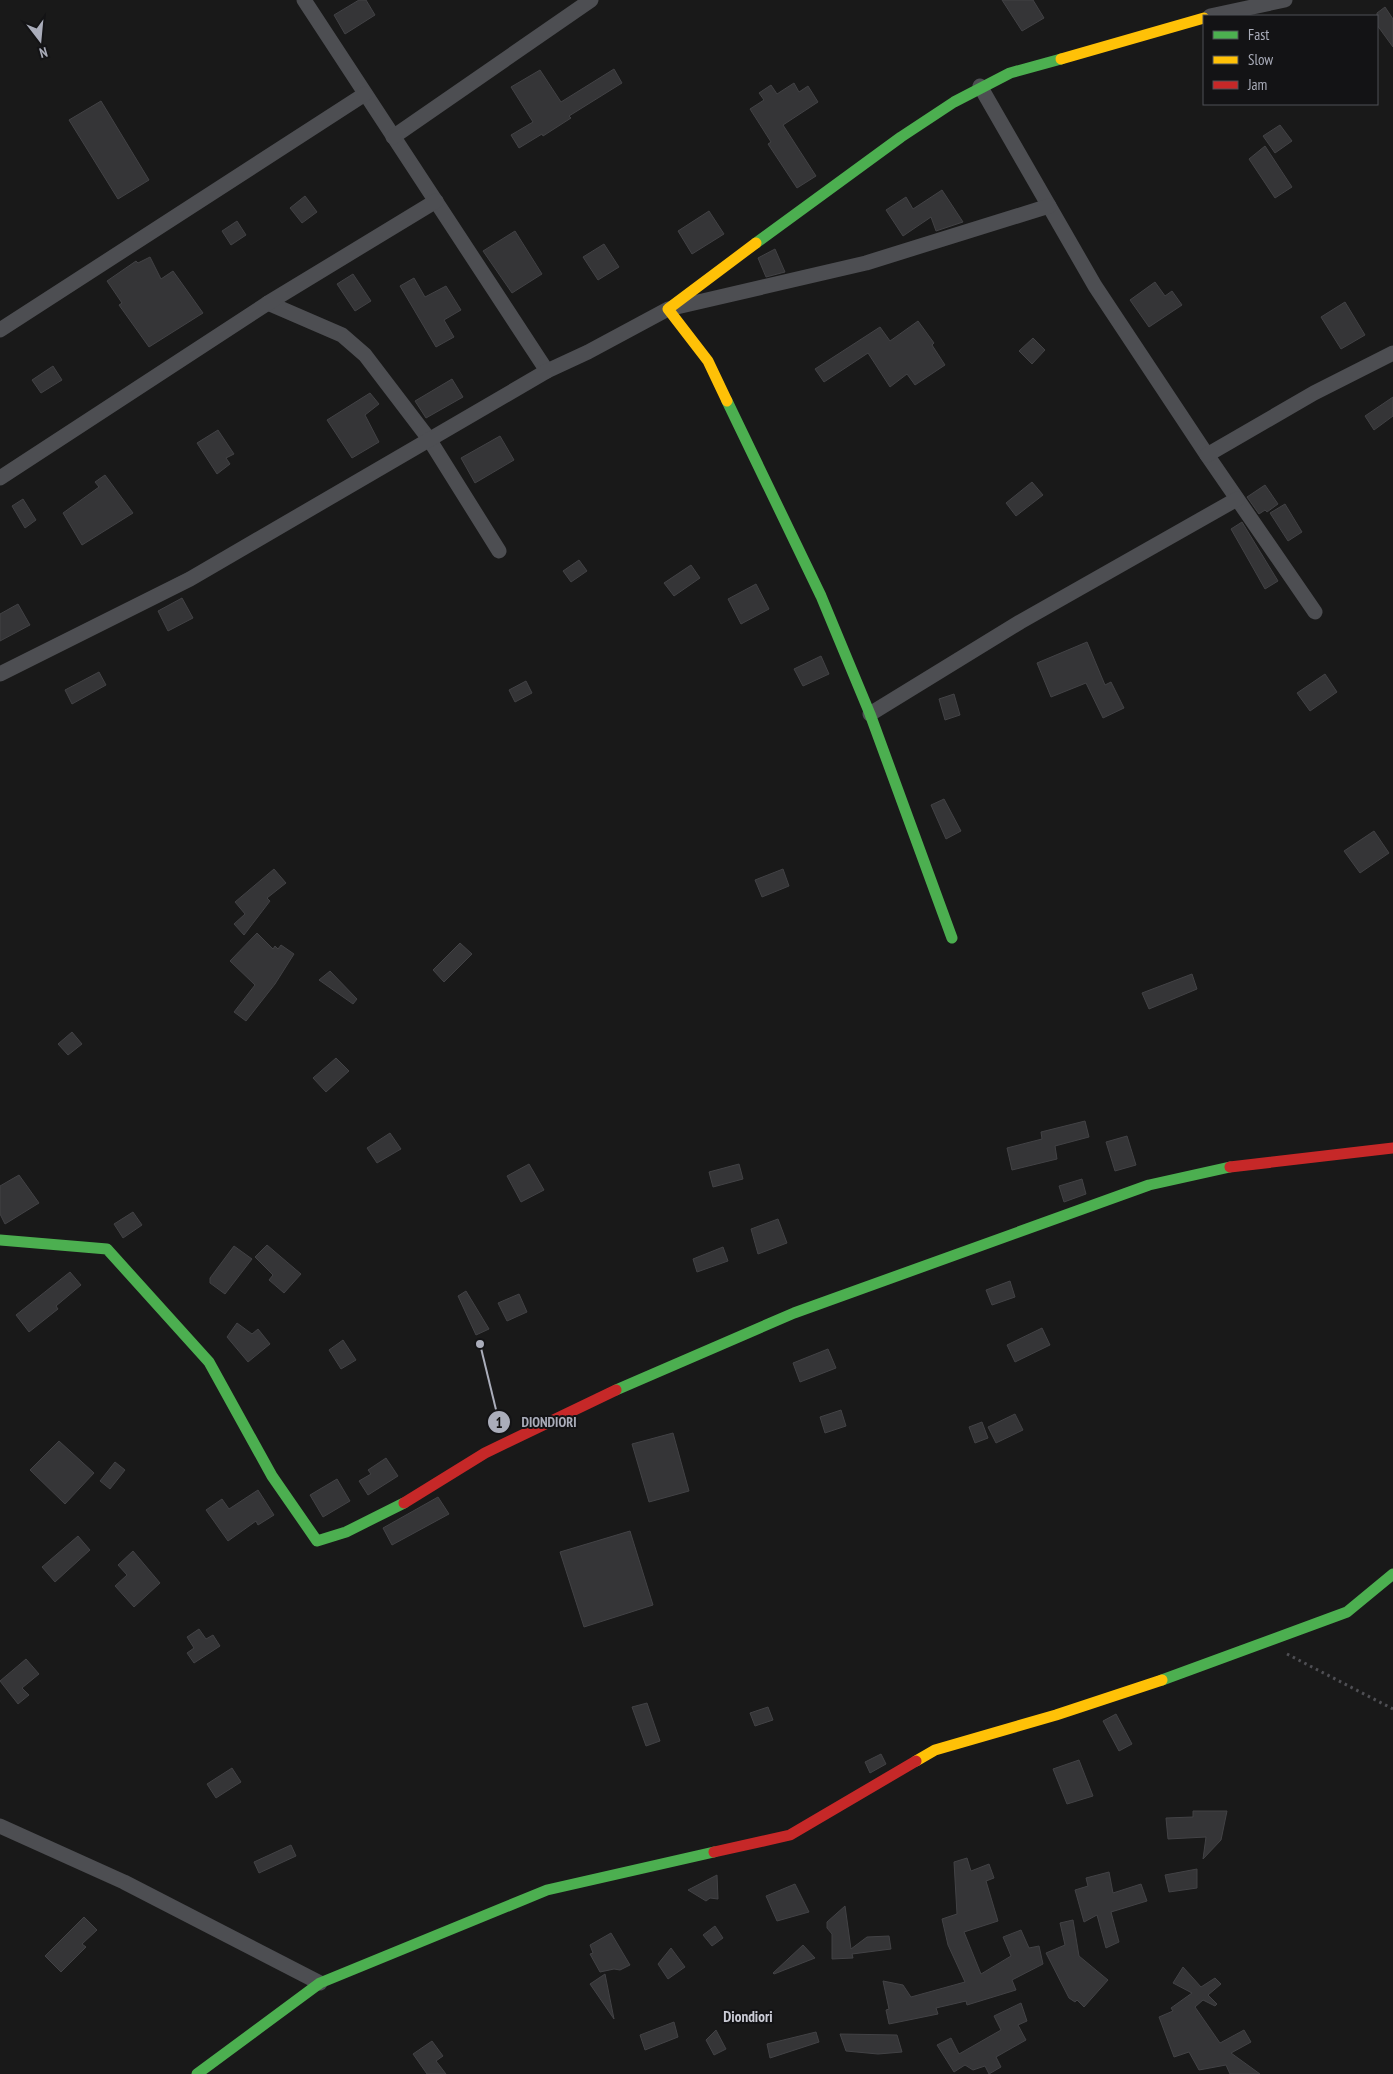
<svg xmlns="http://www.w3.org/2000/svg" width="1393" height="2074" font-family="'PT Sans Narrow',sans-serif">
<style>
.building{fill:#353537;stroke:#424245}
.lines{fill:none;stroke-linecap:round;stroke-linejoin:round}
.path{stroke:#4f4f54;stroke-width:3;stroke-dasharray:2.5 4;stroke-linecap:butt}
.street{stroke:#4d4e52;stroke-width:15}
.fast{stroke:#4caf50;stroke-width:11}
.slow{stroke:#ffc107;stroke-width:11}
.jam{stroke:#c62828;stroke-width:11}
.labels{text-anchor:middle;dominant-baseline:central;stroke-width:4;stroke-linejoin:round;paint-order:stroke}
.quarter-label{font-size:15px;font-weight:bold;fill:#cbccd6;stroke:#131315}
.leader{fill:none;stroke:#aaadba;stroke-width:2}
.callout-dot{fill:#aaadba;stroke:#131315;stroke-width:2}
.mark-label{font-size:15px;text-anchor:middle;font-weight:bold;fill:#111}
.callout-label{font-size:14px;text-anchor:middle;font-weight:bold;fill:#aaadba;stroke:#131315;stroke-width:4;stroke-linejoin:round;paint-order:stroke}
</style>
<rect width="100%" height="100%" fill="#191919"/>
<g class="building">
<polygon points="359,0 366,0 375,15 345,34 334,15"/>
<polygon points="1002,0 1033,0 1044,18 1022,31"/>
<polygon points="1385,7 1393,19 1393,47 1377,25 1377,13"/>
<polygon points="614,69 622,83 569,116 571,118 543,136 542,134 519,148 511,135 533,122 511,87 540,70 561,102"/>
<polygon points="794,83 799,92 808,86 818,102 783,125 816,176 797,188 768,144 771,142 750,109 764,100 759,93 771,85 777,94"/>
<polygon points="101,101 149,180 118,199 69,120"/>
<polygon points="1280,125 1292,141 1275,153 1263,136"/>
<polygon points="1265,146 1292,187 1275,198 1249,159"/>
<polygon points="942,190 963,222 936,231 931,217 903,236 886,210 906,197 913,209"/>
<polygon points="305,196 317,212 302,223 290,208"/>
<polygon points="709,211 724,234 692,254 678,231"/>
<polygon points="237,221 246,235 231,245 222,231"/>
<polygon points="515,231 542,274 512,293 483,251"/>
<polygon points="604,244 619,267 598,280 583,257"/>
<polygon points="775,249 785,272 766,277 758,258"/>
<polygon points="150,257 161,279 173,271 203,313 149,347 119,305 122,303 107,281 136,261 138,263"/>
<polygon points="353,274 371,301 355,311 337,284"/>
<polygon points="414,278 425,297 446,286 461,310 444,320 454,337 436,347 400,286"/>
<polygon points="1155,282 1165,296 1172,291 1182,305 1149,327 1130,300"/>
<polygon points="1345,302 1365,335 1341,349 1321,317"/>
<polygon points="918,321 934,343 932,345 945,365 915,385 907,374 890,387 868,353 824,382 815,369 880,327 890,341"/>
<polygon points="1033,338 1045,350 1032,364 1019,351"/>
<polygon points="53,366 62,380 41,393 32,380"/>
<polygon points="452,379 463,397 426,418 415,401"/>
<polygon points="370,393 379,404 365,415 379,442 352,458 327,420"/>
<polygon points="1393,397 1393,416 1374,430 1365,416"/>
<polygon points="218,430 234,454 226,458 230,464 217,474 197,443"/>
<polygon points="500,436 514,460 475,483 461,458"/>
<polygon points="105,475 133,513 82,545 63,513 99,487 95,482"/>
<polygon points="1032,482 1043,495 1016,516 1006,503"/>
<polygon points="1265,485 1278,504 1267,512 1265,510 1259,514 1247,497"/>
<polygon points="23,499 36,520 25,528 12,506"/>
<polygon points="1285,504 1302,532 1288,541 1270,513"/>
<polygon points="1242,522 1278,581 1265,589 1231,529"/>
<polygon points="579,560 587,571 571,582 563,571"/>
<polygon points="691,565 700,578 674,596 664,583"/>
<polygon points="756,584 769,609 741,624 728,599"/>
<polygon points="182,598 193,618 168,631 158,611"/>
<polygon points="18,604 30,625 0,641 0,614"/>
<polygon points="1087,642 1105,685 1111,682 1124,708 1103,718 1086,683 1051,697 1037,663"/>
<polygon points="821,656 829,674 803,686 794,669"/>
<polygon points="99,672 106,685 72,704 65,690"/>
<polygon points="1325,674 1337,692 1310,711 1297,693"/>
<polygon points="526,681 532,693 515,702 509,690"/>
<polygon points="954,694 960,715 945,720 939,699"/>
<polygon points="944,799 961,831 946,839 931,805"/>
<polygon points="1374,831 1389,853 1360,873 1344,851"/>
<polygon points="274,869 286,883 267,898 270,901 244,935 234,924 245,914 235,902"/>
<polygon points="783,869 789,886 762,897 755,880"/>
<polygon points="257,933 273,949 275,946 278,949 281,945 294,954 275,984 246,1021 234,1012 255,985 230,961"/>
<polygon points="460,943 472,954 444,982 433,970"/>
<polygon points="330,971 357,999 353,1004 319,980"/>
<polygon points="1192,974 1197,989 1149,1009 1142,993"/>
<polygon points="72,1032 82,1044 68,1055 58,1044"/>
<polygon points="336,1058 349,1071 326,1092 313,1078"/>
<polygon points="1085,1121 1089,1137 1055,1146 1057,1159 1012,1170 1007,1148 1042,1139 1041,1132"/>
<polygon points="390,1133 401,1149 377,1163 367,1148"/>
<polygon points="1127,1136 1136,1165 1115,1171 1106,1142"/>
<polygon points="529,1164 544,1190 521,1202 507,1176"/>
<polygon points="739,1164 743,1179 713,1187 709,1172"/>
<polygon points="19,1175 39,1203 5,1224 0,1214 0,1186"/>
<polygon points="1082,1179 1086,1194 1064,1202 1059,1186"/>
<polygon points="133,1212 142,1225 123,1238 114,1224"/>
<polygon points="778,1219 787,1243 758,1254 751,1229"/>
<polygon points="267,1245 301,1274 284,1293 269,1280 273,1275 255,1257"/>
<polygon points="234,1246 252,1259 225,1294 210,1283 210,1278"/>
<polygon points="723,1247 728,1261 697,1272 693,1259"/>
<polygon points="70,1272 81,1285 56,1306 58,1309 29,1332 16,1315"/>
<polygon points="1010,1281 1015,1297 992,1305 986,1290"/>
<polygon points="466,1291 489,1329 476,1335 458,1296"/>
<polygon points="519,1294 527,1312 507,1321 498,1303"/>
<polygon points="237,1323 252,1334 258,1329 270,1344 248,1362 227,1337"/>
<polygon points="1042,1328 1050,1345 1015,1362 1007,1345"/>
<polygon points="343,1340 356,1360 341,1369 329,1350"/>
<polygon points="828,1349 836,1368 800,1382 793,1363"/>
<polygon points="841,1410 846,1426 825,1433 820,1417"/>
<polygon points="1015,1414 1023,1430 996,1443 988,1427"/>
<polygon points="982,1422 988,1438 975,1443 969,1427"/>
<polygon points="673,1433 689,1491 649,1502 632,1444"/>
<polygon points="59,1441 94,1473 65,1504 30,1470"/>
<polygon points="386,1458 398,1476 368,1495 359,1481 371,1474 368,1470"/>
<polygon points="115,1462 125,1470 110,1489 100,1481"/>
<polygon points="337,1479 350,1501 323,1517 310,1495"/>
<polygon points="258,1490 274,1515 258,1525 256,1521 228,1541 206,1510 222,1499 229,1509"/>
<polygon points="438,1497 449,1514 392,1545 383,1528"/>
<polygon points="630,1531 653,1605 584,1627 560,1552"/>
<polygon points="78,1536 90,1550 55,1582 42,1567"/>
<polygon points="133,1551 160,1583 134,1607 115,1586 127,1575 118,1565"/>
<polygon points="199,1629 206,1639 213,1635 220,1646 194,1663 187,1653 194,1648 187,1637"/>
<polygon points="26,1659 39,1674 22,1688 29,1695 18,1704 0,1681"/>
<polygon points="647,1703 660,1741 646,1746 632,1707"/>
<polygon points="768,1707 773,1720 755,1726 750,1713"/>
<polygon points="1116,1714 1132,1744 1119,1751 1103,1721"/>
<polygon points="881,1754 886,1764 870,1773 865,1762"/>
<polygon points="1079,1760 1093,1796 1067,1804 1053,1769"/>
<polygon points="232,1768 241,1782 216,1798 207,1784"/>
<polygon points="1193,1811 1227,1811 1221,1840 1203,1859 1206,1837 1168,1839 1166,1818 1193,1817"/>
<polygon points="291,1845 296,1856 259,1873 254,1862"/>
<polygon points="967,1858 971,1871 989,1864 994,1878 986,1881 998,1921 964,1932 981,1974 1011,1956 1003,1937 1021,1930 1029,1948 1039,1946 1043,1964 1012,1980 1016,1990 967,2005 966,2001 936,2008 938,2014 889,2024 886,2010 889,2009 883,1981 903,1985 911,1997 965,1982 948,1945 942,1919 957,1914 954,1862"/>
<polygon points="1197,1869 1197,1888 1169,1892 1165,1875"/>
<polygon points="1109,1872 1113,1893 1141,1884 1147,1901 1111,1912 1119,1942 1106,1948 1097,1915 1084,1922 1075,1890 1088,1886 1086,1878"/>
<polygon points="717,1875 718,1899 710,1898 706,1901 688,1890"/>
<polygon points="795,1884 809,1912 777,1921 766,1896"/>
<polygon points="845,1906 851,1949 867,1937 889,1936 891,1949 852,1954 853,1958 832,1959 832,1934 827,1928 827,1922"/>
<polygon points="84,1917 97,1930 82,1944 86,1947 61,1972 45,1956"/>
<polygon points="1073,1920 1079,1956 1108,1980 1084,2007 1077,2000 1075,2002 1069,1998 1046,1953 1065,1945 1060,1923"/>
<polygon points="715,1926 723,1938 712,1946 703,1935"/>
<polygon points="611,1933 630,1965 620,1970 614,1969 600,1972 590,1954 593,1953 590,1945"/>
<polygon points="803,1945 815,1958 774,1974 773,1973"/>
<polygon points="671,1948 685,1967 668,1979 658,1964"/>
<polygon points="1183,1967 1201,1987 1215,1978 1221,1984 1208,1995 1217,2004 1215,2006 1203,2000 1195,2007 1220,2043 1244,2030 1251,2042 1231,2053 1260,2074 1230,2074 1226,2065 1199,2070 1189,2052 1174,2057 1159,2017 1173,2011 1171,2008 1192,1993 1173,1983"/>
<polygon points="605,1974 614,2019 590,1984"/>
<polygon points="1021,2003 1027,2021 1018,2025 1026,2040 996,2057 1001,2067 989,2074 985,2066 973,2070 965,2065 954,2072 937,2045 951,2038 959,2054 1001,2030 994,2016"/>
<polygon points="674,2022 678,2037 645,2050 640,2035"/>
<polygon points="716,2030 726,2049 714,2055 706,2040"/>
<polygon points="816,2032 819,2042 770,2058 767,2044"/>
<polygon points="840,2034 897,2035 902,2052 878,2054 846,2051"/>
<polygon points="432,2041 443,2056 436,2061 446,2074 427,2074 413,2054"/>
</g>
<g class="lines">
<polyline class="path" points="1287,1654 1393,1709"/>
<g class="street">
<polyline points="304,0 547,371"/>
<polyline points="1210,16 1285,0"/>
<polyline points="980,86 1095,286 1207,455 1315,612"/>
<polyline points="393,137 591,0"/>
<polyline points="268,303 342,335 365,355 429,439 499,551"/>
<polyline points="0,330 365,94"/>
<polyline points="1207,455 1314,393 1393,353"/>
<polyline points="0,478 268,303 436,201"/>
<polyline points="0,674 190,579 547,371 588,352 668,309 866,263 1049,206"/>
<polyline points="870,714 1020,622 1237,499"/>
<polyline points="0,1826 124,1882 320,1983"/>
</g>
<g class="fast">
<polyline points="756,243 901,137 954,102 1010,73 1061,59"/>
<polyline points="727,401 821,596 870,714 952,938"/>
<polyline points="0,1240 107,1249 209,1362 272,1476 317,1541 346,1532 404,1503"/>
<polyline points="616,1390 794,1313 1149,1185 1230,1167"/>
<polyline points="1162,1680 1347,1612 1393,1574"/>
<polyline points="197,2074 320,1983 547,1890 714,1852"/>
</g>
<g class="slow">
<polyline points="1061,59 1204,18"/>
<polyline points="727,401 708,361 668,309 756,243"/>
<polyline points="916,1761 935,1750 1056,1715 1162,1680"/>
</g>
<g class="jam">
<polyline points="1230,1167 1393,1148"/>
<polyline points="404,1503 485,1453 616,1390"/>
<polyline points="714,1852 790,1835 916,1761"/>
</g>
</g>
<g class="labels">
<g class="quarter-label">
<text x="748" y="2016">Diondiori</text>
</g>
</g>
<path class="leader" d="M480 1344L499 1422"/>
<g class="callout-dot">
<circle cx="480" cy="1344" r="5"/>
<circle cx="499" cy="1422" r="12"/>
</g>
<g class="mark-label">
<text x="499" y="1428">1</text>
</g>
<g class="callout-label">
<text x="549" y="1427">DIONDIORI</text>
</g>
<rect x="1203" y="15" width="175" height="90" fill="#131315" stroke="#4f5157"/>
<rect x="1213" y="31" width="25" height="8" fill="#4caf50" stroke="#4f5157"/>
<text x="1248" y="40" font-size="15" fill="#aaadba">Fast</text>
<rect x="1213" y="56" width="25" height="8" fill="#ffc107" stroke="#4f5157"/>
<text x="1248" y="65" font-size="15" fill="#aaadba">Slow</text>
<rect x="1213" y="81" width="25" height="8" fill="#c62828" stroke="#4f5157"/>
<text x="1248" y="90" font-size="15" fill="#aaadba">Jam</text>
<g transform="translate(40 40) rotate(164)" stroke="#131315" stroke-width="4" paint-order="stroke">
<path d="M0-4L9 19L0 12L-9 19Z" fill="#aaadba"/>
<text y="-8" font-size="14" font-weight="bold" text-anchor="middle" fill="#aaadba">N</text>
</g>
</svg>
